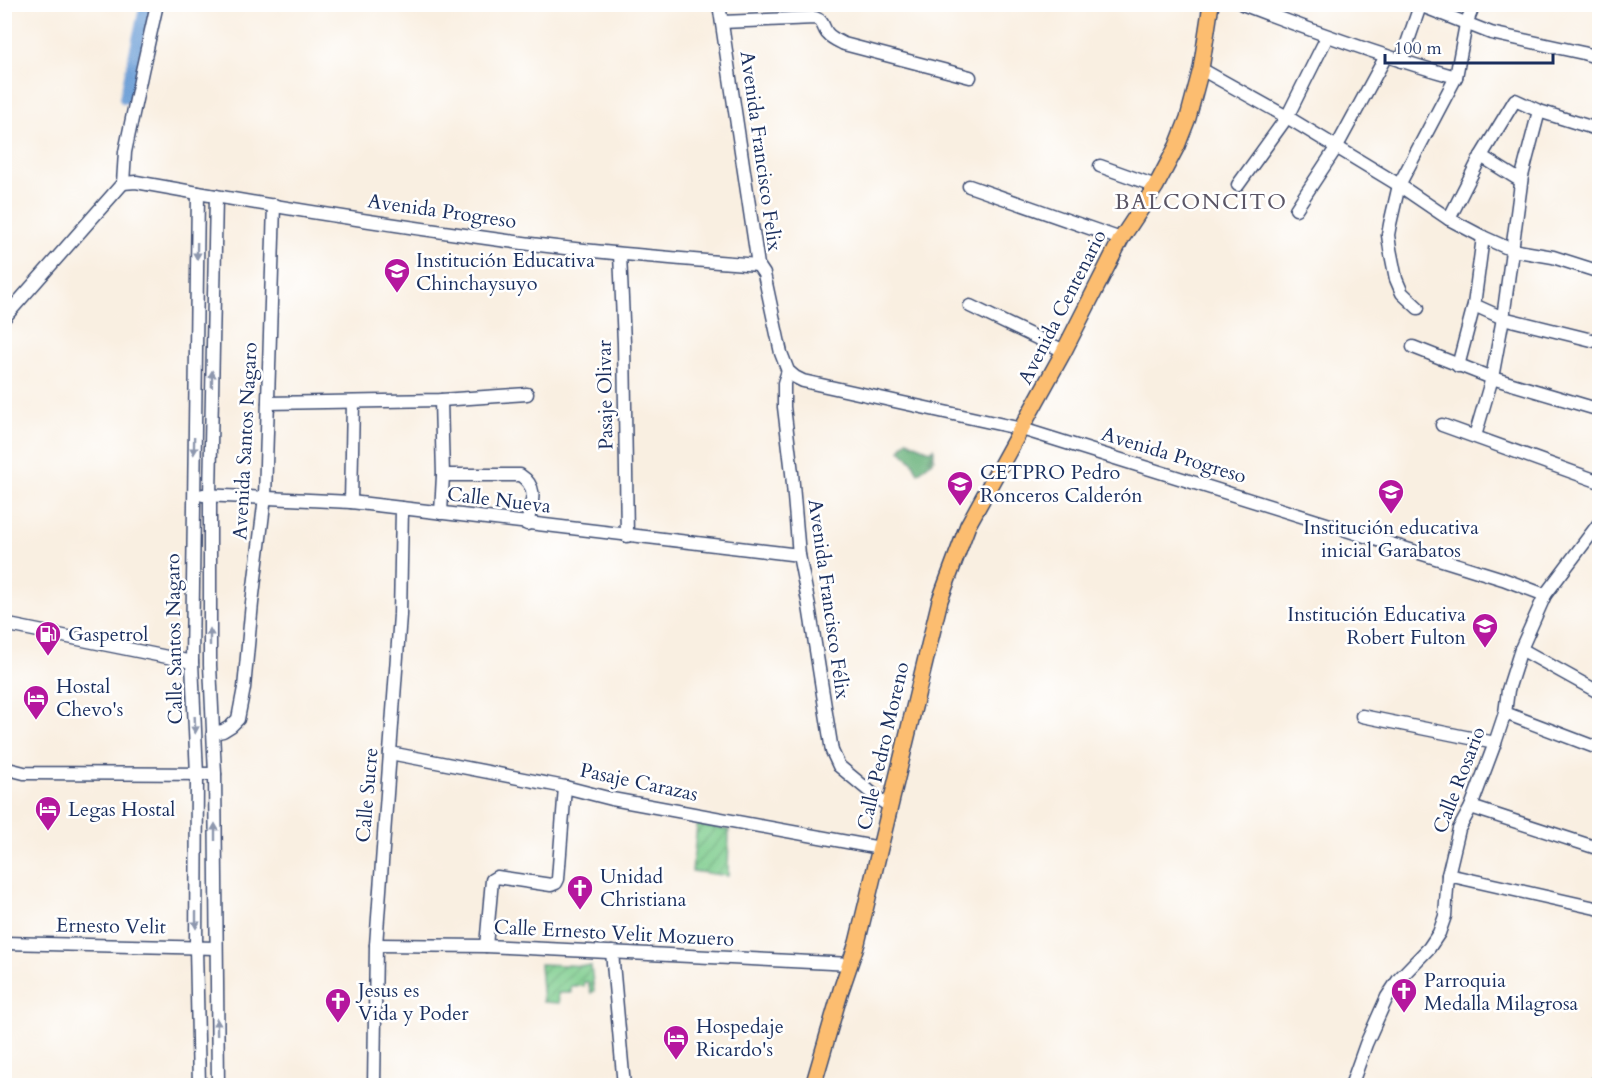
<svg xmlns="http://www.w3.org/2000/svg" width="1604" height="1090" font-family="Cardo,serif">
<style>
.forest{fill:url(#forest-firs);stroke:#40706b;stroke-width:1.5}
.garden{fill:url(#garden-furrows);stroke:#4c7e75;stroke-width:1.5}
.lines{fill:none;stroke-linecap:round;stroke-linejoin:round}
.canal{stroke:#6a9dd5;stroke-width:12}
.minor-casing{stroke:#3c4c72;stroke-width:15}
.major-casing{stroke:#3c4c72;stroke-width:18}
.minor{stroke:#fff;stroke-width:12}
.major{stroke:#fcbd6f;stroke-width:15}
.oneway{fill:#8d97ae}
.labels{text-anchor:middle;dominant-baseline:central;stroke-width:5;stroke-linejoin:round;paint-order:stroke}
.street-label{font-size:20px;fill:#1b2f5e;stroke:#fff}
.poi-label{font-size:20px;fill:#1b2f5e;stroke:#fff;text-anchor:start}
.quarter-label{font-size:22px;letter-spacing:1.5px;fill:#5b5666;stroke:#fff}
</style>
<defs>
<pattern id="forest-firs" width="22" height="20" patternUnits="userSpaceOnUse" patternTransform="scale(1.5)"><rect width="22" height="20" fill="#66b078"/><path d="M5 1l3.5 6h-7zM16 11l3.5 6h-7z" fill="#539066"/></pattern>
<pattern id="garden-furrows" width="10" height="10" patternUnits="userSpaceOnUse" patternTransform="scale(1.5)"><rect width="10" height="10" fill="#7dcc8c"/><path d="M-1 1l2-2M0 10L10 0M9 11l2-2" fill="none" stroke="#66a676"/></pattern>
</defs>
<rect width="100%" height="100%" fill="#fff"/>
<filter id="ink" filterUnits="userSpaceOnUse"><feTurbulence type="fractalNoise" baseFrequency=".0167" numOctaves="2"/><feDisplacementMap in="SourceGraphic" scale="12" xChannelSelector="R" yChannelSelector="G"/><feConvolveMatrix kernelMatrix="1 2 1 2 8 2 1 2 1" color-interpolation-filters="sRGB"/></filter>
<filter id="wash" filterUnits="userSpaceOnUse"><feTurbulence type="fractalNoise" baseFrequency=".008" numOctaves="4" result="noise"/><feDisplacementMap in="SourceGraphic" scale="24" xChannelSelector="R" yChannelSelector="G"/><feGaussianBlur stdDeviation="1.35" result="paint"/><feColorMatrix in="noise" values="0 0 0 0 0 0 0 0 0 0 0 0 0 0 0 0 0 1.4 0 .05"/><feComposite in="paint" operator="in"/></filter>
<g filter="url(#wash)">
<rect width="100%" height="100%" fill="#f9efe1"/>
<polygon class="forest" points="907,440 930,451 934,448 934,459 918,473 912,461 900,450"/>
<g class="garden">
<polygon points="697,825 729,830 728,876 692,871"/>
<polygon points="540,964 591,966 594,991 591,993 588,982 584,982 584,986 571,986 571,993 558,993 559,1003 543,1002"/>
</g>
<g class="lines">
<polyline class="canal" points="125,98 146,4"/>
</g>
</g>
<g filter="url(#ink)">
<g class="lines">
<g class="minor-casing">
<g id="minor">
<polyline points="719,4 758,265 764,274 781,353 788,371 795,377 803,381 1022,429 1503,579 1545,595"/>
<path d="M1242,4C1312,31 1383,57 1456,77"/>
<polyline points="1417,4 1491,33 1583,53 1600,58"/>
<path d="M722,22L815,18C824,21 822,26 827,33C831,38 838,41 844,44L970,77"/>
<polyline points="1401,61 1420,6"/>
<polyline points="1201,69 1287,117 1399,185 1449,219 1483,237 1512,250 1553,257 1600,272"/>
<polyline points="1481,156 1521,181"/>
<polyline points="1100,166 1156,186"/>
<path d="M123,183L136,182C252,203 369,222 486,238C576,251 667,258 758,265"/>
<polyline points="1238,185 1287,117 1327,37"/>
<polyline points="969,186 1121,239"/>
<polyline points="198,193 192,662 197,775 196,947 199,1086"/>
<polyline points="216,196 210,495 210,665 215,774 218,1086"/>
<polyline points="1296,209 1336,148 1386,56"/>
<polyline points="1449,219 1481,156 1515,100 1539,111 1600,130"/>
<polyline points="620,254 624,343 627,536"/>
<polyline points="1474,305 1503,318 1600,342"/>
<polyline points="970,306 1064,351"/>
<polyline points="1418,308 1402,293 1396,279 1390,249 1388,235 1390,224 1399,185 1456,77 1466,24 1474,4"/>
<polyline points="4,318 123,183 125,152 142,71 157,4"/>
<polyline points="1413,347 1492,378 1600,410"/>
<polyline points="1458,366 1474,305 1483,237"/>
<polyline points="788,371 784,383 784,407 792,473 799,555 809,606 832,751 839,766 880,800 890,806"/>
<polyline points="441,400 443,475 441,513"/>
<polyline points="268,403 441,400 527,394"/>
<polyline points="1442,425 1600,482"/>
<polyline points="1475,436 1492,378 1503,318 1522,176 1539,111"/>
<path d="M443,475H520C540,488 531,504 527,524"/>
<polyline points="203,495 351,502 799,555"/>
<polyline points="351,502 353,402"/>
<polyline points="4,624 192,662"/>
<polyline points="1521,649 1600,693"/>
<polyline points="1505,713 1600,749"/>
<polyline points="1362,716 1495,743"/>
<polyline points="213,733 223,731 231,726 238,719 244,688 252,603 265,497 274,205"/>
<polyline points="390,753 565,787 612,799 880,848"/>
<polyline points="4,768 24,773 215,774"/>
<polyline points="1471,807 1600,849"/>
<polyline points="1448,875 1600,909"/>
<polyline points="4,943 216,948"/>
<polyline points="376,945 486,946 851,964"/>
<polyline points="486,946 492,880 497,877 551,885 556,883 558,879 565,787"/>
<polyline points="612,952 624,1086"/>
<polyline points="374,1086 376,945 400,615 402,508"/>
<polyline points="1351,1086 1366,1044 1387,997 1399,979 1429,948 1439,933 1445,916 1448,875 1459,829 1471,807 1495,743 1505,713 1508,690 1521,649 1545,595 1600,522"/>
<polyline points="1593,1086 1600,1079"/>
</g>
</g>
<g class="major-casing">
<polyline id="major" points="813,1086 841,990 857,943 940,600 968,525 1064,351 1121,239 1156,186 1177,146 1188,118 1201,69 1211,4"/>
</g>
<use href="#minor" class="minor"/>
<use href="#major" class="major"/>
</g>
<defs><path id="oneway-solid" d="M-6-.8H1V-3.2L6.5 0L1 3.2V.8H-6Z" transform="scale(1.5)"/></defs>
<g class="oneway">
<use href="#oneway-solid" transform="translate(197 251) rotate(91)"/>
<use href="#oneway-solid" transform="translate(212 379) rotate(-89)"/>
<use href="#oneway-solid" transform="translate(194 446) rotate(91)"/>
<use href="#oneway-solid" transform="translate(210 637) rotate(-90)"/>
<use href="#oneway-solid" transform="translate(195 725) rotate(88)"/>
<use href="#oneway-solid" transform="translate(215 832) rotate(-90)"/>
<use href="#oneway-solid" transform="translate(196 920) rotate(90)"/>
<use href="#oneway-solid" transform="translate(217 1027) rotate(-91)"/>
</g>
</g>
<defs>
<g id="school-pin" transform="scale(1.35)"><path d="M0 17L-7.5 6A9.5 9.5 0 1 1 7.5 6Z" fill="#b5179e" stroke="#fff"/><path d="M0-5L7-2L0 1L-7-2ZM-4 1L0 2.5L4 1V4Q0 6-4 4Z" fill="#fff"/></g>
<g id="university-pin" transform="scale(1.35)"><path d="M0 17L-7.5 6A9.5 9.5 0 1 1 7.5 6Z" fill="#b5179e" stroke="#fff"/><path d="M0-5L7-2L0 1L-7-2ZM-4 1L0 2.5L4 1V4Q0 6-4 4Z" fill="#fff"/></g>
<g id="fuel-pin" transform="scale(1.35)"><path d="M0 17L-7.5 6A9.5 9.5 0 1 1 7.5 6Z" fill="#b5179e" stroke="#fff"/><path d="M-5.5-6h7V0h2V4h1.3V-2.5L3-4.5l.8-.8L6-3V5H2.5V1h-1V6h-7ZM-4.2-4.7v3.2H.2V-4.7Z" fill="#fff"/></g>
<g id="hotel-pin" transform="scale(1.35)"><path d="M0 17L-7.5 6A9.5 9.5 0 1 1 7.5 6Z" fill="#b5179e" stroke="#fff"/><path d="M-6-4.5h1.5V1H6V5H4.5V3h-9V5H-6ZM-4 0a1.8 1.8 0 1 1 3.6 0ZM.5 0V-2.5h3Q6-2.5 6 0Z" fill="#fff"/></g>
<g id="church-pin" transform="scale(1.35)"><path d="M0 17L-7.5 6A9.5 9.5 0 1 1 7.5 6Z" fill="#b5179e" stroke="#fff"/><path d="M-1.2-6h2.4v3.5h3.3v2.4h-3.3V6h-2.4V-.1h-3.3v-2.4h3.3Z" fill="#fff"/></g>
</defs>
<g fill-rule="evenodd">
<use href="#school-pin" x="397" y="271"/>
<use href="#university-pin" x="960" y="484"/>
<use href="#school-pin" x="1391" y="492"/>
<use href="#school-pin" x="1485" y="626"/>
<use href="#fuel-pin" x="48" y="634"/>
<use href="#hotel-pin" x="36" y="698"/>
<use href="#hotel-pin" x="48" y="809"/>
<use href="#church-pin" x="580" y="888"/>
<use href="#church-pin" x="1404" y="991"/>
<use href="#church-pin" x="338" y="1001"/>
<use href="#hotel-pin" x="676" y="1038"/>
</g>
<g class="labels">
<g class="street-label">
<text transform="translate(761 151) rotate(82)">Avenida Francisco Felix</text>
<text transform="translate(442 211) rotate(8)">Avenida Progreso</text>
<text transform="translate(1062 307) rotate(-63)">Avenida Centenario</text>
<text transform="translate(605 395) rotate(-91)">Pasaje Olivar</text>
<text transform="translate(245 441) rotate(-87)">Avenida Santos Nagaro</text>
<text transform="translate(1174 455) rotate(17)">Avenida Progreso</text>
<text transform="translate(499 500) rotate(7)">Calle Nueva</text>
<text transform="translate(829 599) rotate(82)">Avenida Francisco Félix</text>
<text transform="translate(174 639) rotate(-91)">Calle Santos Nagaro</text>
<text transform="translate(883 746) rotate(-77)">Calle Pedro Moreno</text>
<text transform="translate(1459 780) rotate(-69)">Calle Rosario</text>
<text transform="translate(639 782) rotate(12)">Pasaje Carazas</text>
<text transform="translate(367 795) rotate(-85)">Calle Sucre</text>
<text transform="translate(111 926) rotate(1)">Ernesto Velit</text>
<text transform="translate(614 933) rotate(3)">Calle Ernesto Velit Mozuero</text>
</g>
<g class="poi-label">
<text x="416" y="260">Institución Educativa<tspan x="416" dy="23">Chinchaysuyo</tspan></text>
<text x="980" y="472">CETPRO Pedro<tspan x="980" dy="23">Ronceros Calderón</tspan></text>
<text x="1391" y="527" text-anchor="middle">Institución educativa<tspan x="1391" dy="23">inicial Garabatos</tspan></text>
<text x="1466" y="614" text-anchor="end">Institución Educativa<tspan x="1466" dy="23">Robert Fulton</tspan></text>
<text x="68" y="634">Gaspetrol</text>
<text x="56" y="686">Hostal<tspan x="56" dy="23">Chevo's</tspan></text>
<text x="68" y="809">Legas Hostal</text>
<text x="600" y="876">Unidad<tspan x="600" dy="23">Christiana</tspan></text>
<text x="1424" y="980">Parroquia<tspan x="1424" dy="23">Medalla Milagrosa</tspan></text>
<text x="358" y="990">Jesus es<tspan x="358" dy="23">Vida y Poder</tspan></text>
<text x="696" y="1026">Hospedaje<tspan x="696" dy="23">Ricardo's</tspan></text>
</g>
<g class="quarter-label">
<text x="1201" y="202">BALCONCITO</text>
</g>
</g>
<rect width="1604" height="1090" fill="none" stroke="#fff" stroke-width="24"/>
<path d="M1385 54v9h168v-9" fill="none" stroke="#1b2f5e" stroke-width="3"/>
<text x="1394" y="54" font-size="18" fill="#1b2f5e" stroke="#ffffff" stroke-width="4.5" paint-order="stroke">100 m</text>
</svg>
